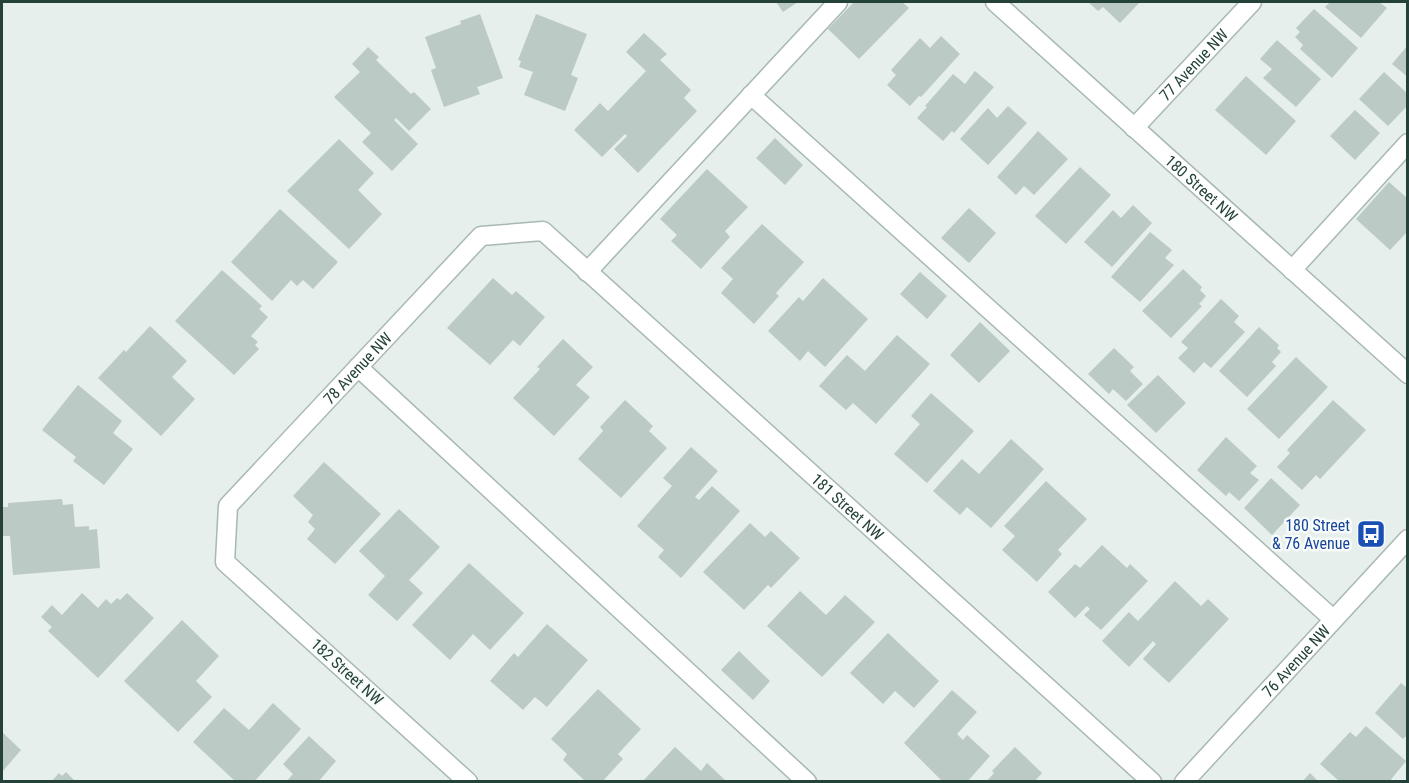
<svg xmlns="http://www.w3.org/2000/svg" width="1409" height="783" font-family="'Roboto Condensed',sans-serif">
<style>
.building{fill:#bbcac4}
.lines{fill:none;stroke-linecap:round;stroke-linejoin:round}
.minor-casing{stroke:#a8b8b2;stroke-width:21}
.minor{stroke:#fff;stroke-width:18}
.labels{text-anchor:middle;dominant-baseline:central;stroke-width:5;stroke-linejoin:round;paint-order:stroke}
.street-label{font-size:16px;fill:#24423a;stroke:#f7fbf9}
.transit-label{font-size:16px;fill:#164399;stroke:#f7fbf9;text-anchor:end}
</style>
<rect width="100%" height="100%" fill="#e6efeb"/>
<g class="building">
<polygon points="776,2 798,2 783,12"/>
<polygon points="854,2 902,2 909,8 859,59 828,29"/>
<polygon points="1088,2 1140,2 1120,23 1103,7 1098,11"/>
<polygon points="1330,2 1379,2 1387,8 1361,38 1325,7"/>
<polygon points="1314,9 1358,48 1332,78 1300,49 1303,45 1295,37 1300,32 1296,28"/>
<polygon points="480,14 503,78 477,87 480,94 444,107 431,70 436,68 425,37 461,24 460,21"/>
<polygon points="536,14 587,34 571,75 578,78 565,111 524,95 533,72 519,67 521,61 518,60"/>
<polygon points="644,33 667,54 660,60 691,90 684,98 697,111 638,173 614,149 627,136 625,134 602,157 574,130 600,103 608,111 646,71 626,52"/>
<polygon points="941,36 960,54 921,97 919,96 910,106 887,85 896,75 891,70 920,38 930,48"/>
<polygon points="1277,40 1321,79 1296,107 1263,78 1272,69 1260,59"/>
<polygon points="1408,45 1408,77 1392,64"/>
<polygon points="368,47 379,57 376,60 411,94 414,92 431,109 409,131 396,118 394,120 418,144 392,171 362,142 371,133 334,97 360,72 352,64"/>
<polygon points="975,71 994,87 954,133 952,131 943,141 917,118 927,107 925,106 953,74 965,84"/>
<polygon points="1384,72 1408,94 1408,105 1388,126 1359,99"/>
<polygon points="1246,76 1296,121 1266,155 1215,110"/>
<polygon points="1008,106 1027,123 988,165 960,139 988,108 997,118"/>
<polygon points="1355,110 1380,133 1355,160 1330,136"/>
<polygon points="1038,131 1068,159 1034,195 1024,186 1016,195 997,177"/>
<polygon points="775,138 803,165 785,185 756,158"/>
<polygon points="339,139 374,173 358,190 382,214 349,249 287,191"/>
<polygon points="1080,167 1111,195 1066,244 1035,216"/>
<polygon points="707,169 748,207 725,231 730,237 701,269 671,241 677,235 660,219"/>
<polygon points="1389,182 1408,199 1408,231 1390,250 1356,219"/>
<polygon points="1133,205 1152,223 1112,267 1084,242 1113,210 1121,218"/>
<polygon points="969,208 996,233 969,263 941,238"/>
<polygon points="280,209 338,262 313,289 303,280 297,286 291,280 272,301 231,262"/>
<polygon points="762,224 804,262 776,293 779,296 754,324 721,293 733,279 721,268"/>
<polygon points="1150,232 1172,250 1165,258 1174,265 1140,302 1111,277"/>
<polygon points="1183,269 1202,287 1200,290 1206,296 1199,304 1202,306 1171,338 1142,311"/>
<polygon points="222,270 262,306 259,309 268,317 251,336 258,342 255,345 259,349 234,375 175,321"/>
<polygon points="920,272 947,296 927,319 900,294"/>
<polygon points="493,278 512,295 516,291 545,317 520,346 513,340 490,365 447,328"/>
<polygon points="823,278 868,319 825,367 808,351 800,361 768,331 799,297 803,301"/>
<polygon points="1221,299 1239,316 1234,322 1245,332 1211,368 1204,362 1194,373 1178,358 1188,348 1181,342"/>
<polygon points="980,322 1010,351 979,383 950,355"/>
<polygon points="150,326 187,361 172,377 195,399 161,436 98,378 124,350 126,352"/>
<polygon points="1259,327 1279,345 1277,348 1281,352 1272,362 1276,366 1247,397 1219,371"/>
<polygon points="897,335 930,364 876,424 853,403 846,410 819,386 847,355 865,371"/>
<polygon points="563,339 593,367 576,385 590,397 554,436 513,398 540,369 537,367"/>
<polygon points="1114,348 1134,367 1130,371 1143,384 1126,401 1113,389 1109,394 1088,374"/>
<polygon points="1296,357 1328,387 1279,439 1247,409"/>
<polygon points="1158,375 1186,403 1156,433 1127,405"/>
<polygon points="78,385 122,421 113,433 133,449 104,485 73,461 76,457 42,430"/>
<polygon points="931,393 974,431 927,483 894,454 920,424 911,416"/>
<polygon points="625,400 653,426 649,431 667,448 621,498 578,459 603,431 600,427"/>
<polygon points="1333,400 1366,430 1320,479 1316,475 1302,490 1277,467 1290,453 1287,450"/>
<polygon points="1226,437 1257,466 1250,473 1259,480 1239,501 1229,492 1226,496 1197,470"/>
<polygon points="1011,439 1044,469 991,528 967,507 960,515 933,491 962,459 979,474"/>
<polygon points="691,447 718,471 695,497 699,500 712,486 740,511 681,578 658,557 664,550 637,526 672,486 663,478"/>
<polygon points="324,462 381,514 335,564 307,539 315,529 308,522 313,515 293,496"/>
<polygon points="1271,478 1300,505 1272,535 1244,508"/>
<polygon points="1046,481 1087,519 1058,550 1062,554 1037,582 1002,550 1015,536 1004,526"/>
<polygon points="62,499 63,505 73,504 75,527 89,526 89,530 97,529 100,568 13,575 10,536 2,536 2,507 8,507 8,503"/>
<polygon points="399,509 440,547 409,580 423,593 397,621 368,595 385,576 359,551"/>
<polygon points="750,523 765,537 771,531 800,558 771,588 768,585 744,610 703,572"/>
<polygon points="1102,545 1127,568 1130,564 1148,581 1101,630 1084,615 1090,609 1087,606 1075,618 1048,592 1075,564 1080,568"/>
<polygon points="469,563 524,613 490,650 473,634 450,660 412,625"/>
<polygon points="1175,581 1201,606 1208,599 1229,619 1169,683 1143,659 1156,644 1153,641 1129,667 1102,641 1129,612 1138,621"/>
<polygon points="800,591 826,615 845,595 875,622 822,677 767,626"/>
<polygon points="82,593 98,608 106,599 111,604 117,598 120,600 127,593 154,618 98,678 48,631 52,627 41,617 52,605 62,615"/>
<polygon points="182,620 219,656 196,681 212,697 178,732 124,681"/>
<polygon points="547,624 588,660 547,707 535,697 523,710 490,681 514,653 518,657"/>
<polygon points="888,633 939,681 914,708 895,691 883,704 850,673"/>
<polygon points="739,651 770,681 753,700 721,670"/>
<polygon points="1401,683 1408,689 1408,734 1403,739 1375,713"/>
<polygon points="598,689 641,729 618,754 623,759 602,782 586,782 563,760 567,754 551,739"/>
<polygon points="952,690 977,712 957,734 963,740 967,735 990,756 967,782 943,782 904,743"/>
<polygon points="273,703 301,729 254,782 236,782 193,742 224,708 249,730"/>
<polygon points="1366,726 1406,761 1389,782 1340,782 1320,764 1350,732 1356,737"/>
<polygon points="2,732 21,750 2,772"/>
<polygon points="309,736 336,761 318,782 286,782 293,774 283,764"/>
<polygon points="675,747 701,771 707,763 727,782 642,782"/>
<polygon points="1015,747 1042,773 1034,782 986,782 994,773 992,771"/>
<polygon points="66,772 76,782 51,782 59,773 62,776"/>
<polygon points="1310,773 1319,782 1302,782"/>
</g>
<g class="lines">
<g class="minor-casing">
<g id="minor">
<path id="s1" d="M995,2L1408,374"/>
<polyline points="751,95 1333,619"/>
<path id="s2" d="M1134,128L1252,2"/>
<polyline points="1292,270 1408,143"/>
<polyline points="587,272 838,2"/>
<polyline points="358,367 807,782"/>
<path id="s3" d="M468,782L225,562L228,506L481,236L543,231L1152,782"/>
<path id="s4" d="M1184,782L1408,539"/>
</g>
</g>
<use href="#minor" class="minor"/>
</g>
<defs>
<g id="bus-square" transform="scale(1.5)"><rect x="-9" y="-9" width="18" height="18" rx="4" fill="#1a4fb4" stroke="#f7fbf9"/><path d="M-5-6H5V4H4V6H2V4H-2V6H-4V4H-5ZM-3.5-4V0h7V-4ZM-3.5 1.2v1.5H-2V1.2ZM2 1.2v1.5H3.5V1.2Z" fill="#fff"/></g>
</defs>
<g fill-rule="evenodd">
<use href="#bus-square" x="1371" y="534"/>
</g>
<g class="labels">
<g class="street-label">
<text stroke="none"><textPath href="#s2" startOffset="87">77 Avenue NW</textPath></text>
<text stroke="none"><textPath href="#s1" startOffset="278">180 Street NW</textPath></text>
<text stroke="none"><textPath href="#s3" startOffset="573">78 Avenue NW</textPath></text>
<text stroke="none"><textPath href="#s3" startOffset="1227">181 Street NW</textPath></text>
<text stroke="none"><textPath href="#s4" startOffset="165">76 Avenue NW</textPath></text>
<text transform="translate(347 672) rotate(42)">182 Street NW</text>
</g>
<g class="transit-label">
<text x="1350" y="525">180 Street<tspan x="1350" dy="18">&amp; 76 Avenue</tspan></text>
</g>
</g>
<rect width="1409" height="783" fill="none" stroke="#24423a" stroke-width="6"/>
</svg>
